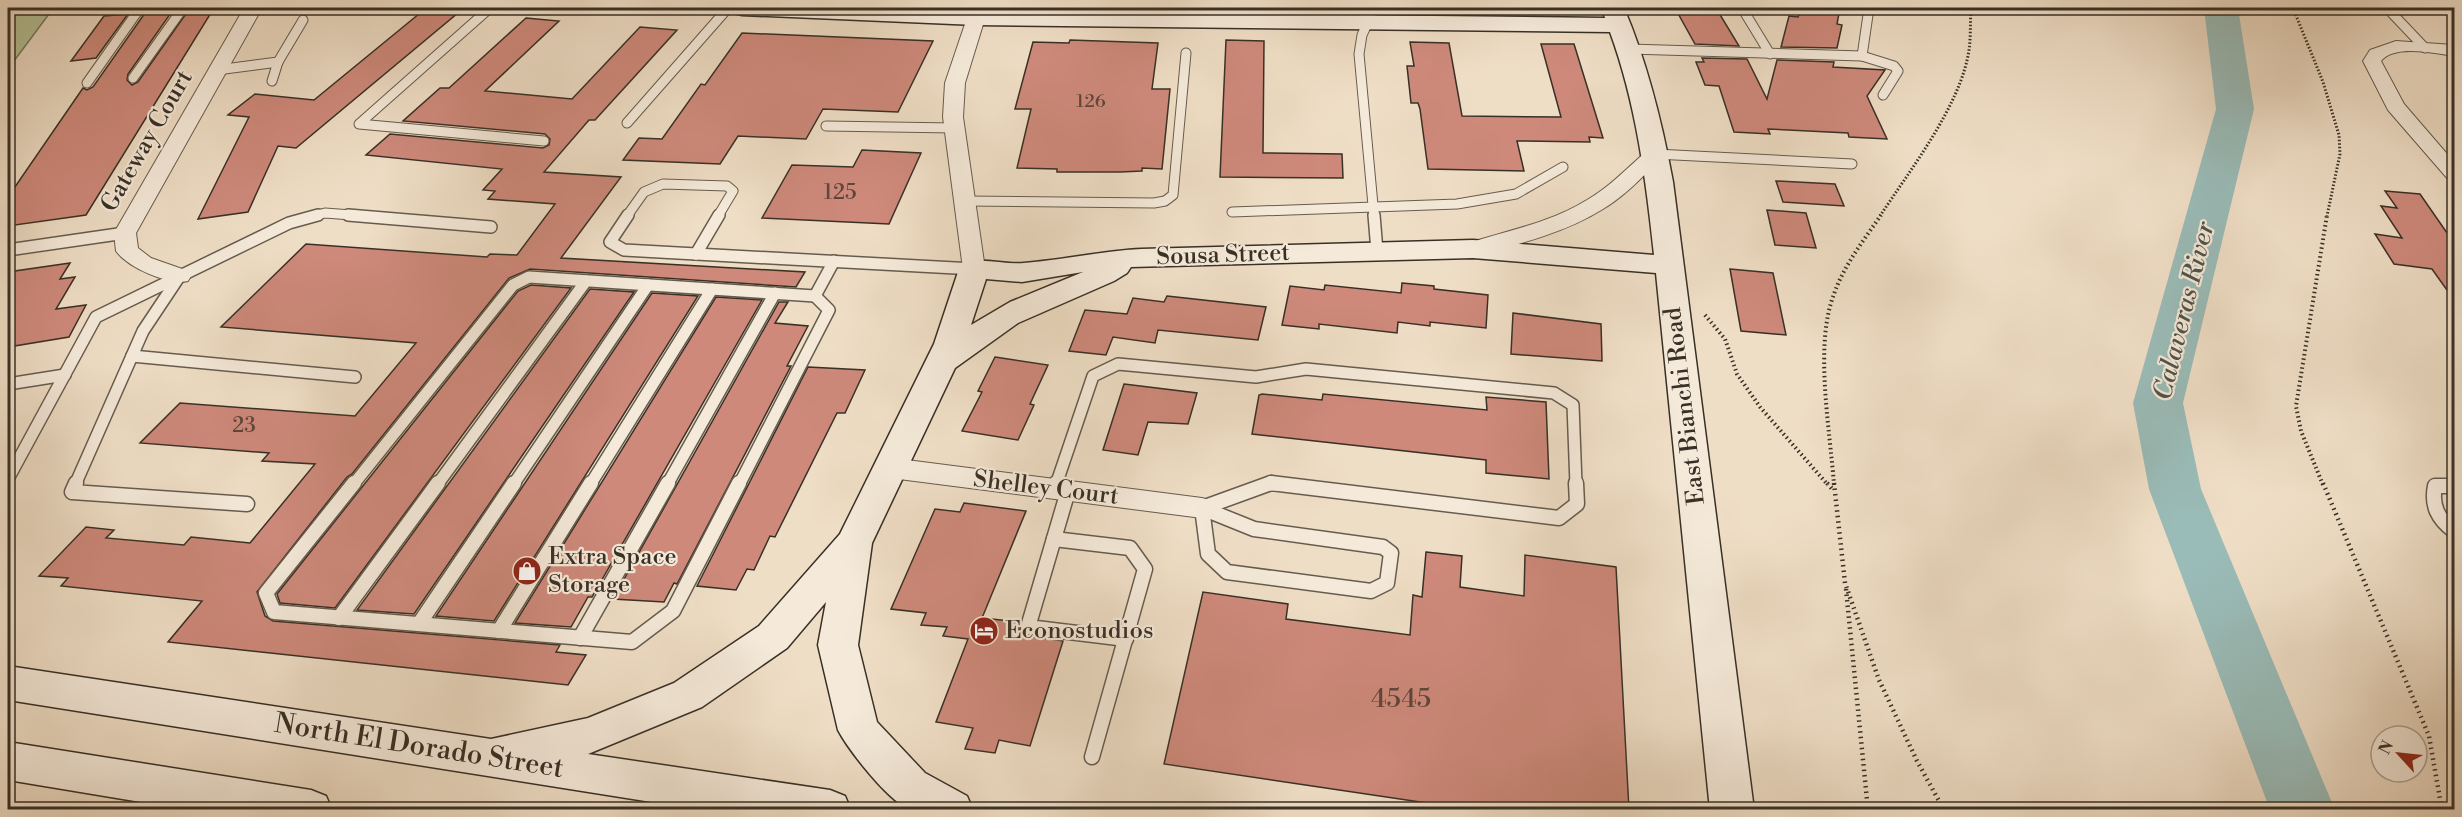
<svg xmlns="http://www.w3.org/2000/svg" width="2462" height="817" font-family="'Libre Bodoni',serif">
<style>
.green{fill:#b5c298;stroke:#76795f;stroke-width:1.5}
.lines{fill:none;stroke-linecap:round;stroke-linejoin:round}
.river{fill:#9abcb8;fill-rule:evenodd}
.building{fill:#ce897b;stroke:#383026;stroke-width:1.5}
.lane-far2-casing{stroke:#665c4e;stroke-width:11}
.lane-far1-casing{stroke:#665c4e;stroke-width:14}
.lane-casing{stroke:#665c4e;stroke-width:17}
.street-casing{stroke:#665c4e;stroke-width:2}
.secondary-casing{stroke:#383026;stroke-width:3}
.path-far2{stroke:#383026;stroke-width:3;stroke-dasharray:1.5 2;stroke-linecap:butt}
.path-far1{stroke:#383026;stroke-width:4;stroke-dasharray:1.5 3;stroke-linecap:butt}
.path{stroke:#383026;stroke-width:4.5;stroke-dasharray:1.5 4;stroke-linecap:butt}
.lane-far2{stroke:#f5eada;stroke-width:9}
.lane-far1{stroke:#f5eada;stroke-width:11}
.lane{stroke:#f5eada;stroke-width:14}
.street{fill:#f5eada;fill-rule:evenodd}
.secondary{fill:#f5eada;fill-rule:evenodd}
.labels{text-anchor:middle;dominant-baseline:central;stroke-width:4.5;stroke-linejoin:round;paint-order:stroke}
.far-number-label{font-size:18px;fill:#5e463b}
.number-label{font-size:21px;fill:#5e463b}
.street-label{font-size:24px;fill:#383026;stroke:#f5eada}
.poi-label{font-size:24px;fill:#383026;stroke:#f5eada;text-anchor:start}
.water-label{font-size:26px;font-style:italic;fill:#50534a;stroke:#f5eada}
.near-number-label{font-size:26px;fill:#5e463b}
.near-street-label{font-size:28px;fill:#383026;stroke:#f5eada}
</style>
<rect width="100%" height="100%" fill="#efdec6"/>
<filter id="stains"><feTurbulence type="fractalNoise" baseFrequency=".00333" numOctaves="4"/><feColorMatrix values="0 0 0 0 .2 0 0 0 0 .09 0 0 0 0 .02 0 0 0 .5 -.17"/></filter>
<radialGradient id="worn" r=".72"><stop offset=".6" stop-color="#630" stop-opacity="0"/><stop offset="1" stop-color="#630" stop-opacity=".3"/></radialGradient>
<polygon class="green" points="52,10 8,69 8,15"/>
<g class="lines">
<polygon class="river" points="2204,8 2238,8 2254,109 2183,403 2201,489 2335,810 2270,810 2149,489 2133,403 2216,109"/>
</g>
<g class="building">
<polygon points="190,8 214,8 86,215 8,226 8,197 83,88 87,90 93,87 145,13 173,10 128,74 127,80 132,85 138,82"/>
<polygon points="1675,8 1716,8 1739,46 1695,44"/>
<polygon points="1808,8 1840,8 1837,24 1842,25 1837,48 1781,47 1789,16 1798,17 1800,12 1806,13"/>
<polygon points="425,9 459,12 296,148 278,146 248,212 198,219 249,117 228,115 255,94 314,100"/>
<polygon points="128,14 96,58 71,61 104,16"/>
<polygon points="526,18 559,21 485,91 572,99 640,27 677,30 595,120 589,120 544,172 621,177 561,258 805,272 796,287 530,269 509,278 352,474 347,477 257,592 265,616 273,621 560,645 556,652 586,655 568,685 168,642 202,601 61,586 68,578 39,576 86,527 114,530 106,538 184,545 191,537 250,543 315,464 262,461 269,453 140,443 180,403 355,416 416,343 221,327 306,244 487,257 490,254 517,255 555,204 488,199 495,191 483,190 502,169 366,155 390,134 543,148 549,145 550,139 545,134 403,121 440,88 449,88"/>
<polygon points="742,33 933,41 898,112 823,109 806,139 738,136 720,164 623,160 639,138 662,139 701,84 705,85"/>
<polygon points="1070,40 1158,43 1152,89 1170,89 1162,169 1142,168 1142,171 1120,172 1057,172 1057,169 1017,168 1031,109 1015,109 1033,42 1069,43"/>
<polygon points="1226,40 1264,41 1263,153 1342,154 1343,178 1220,177"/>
<polygon points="1410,42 1449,43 1462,116 1561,117 1541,44 1574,44 1603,138 1589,137 1590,142 1517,141 1524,171 1428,169 1420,109 1418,103 1411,103 1407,66 1414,66"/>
<polygon points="1702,58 1747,59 1767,99 1777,60 1834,62 1833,67 1885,70 1867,96 1887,139 1849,137 1848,133 1768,129 1770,134 1734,132 1719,86 1705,85 1696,62 1704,62"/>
<polygon points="862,150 921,153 889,224 762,218 792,165 853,167"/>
<polygon points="1776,181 1835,184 1844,206 1783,202"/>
<polygon points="2385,191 2420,194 2454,243 2454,300 2432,269 2394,264 2375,234 2402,238 2381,206 2397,208"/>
<polygon points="1767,210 1806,213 1816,248 1775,245"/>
<polygon points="70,263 60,279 75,277 56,309 86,305 69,337 8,347 8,272"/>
<polygon points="1730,269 1773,273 1786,335 1741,331"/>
<polygon points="1402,283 1434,286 1434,289 1488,295 1486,328 1430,322 1430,326 1398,322 1397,333 1319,324 1319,329 1282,325 1290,286 1324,290 1325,285 1401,293"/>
<polygon points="531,285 571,288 335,608 280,603 277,594 518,291"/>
<polygon points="590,289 634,292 414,614 357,610"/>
<polygon points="652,293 698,296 494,621 436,616"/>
<polygon points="1167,296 1266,307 1258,340 1158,330 1155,343 1113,337 1106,355 1069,351 1085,310 1127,314 1133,298 1164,302"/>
<polygon points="716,297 762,300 592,597 588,597 571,627 515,623"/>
<polygon points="779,302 788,302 775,323 808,326 787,366 791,366 677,584 674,583 664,602 613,599"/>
<polygon points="1513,313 1601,324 1602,361 1511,354"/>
<polygon points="995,357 1048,365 1030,404 1034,405 1018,440 962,431 982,392 978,391"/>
<polygon points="808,367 865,370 845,413 837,413 775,537 770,536 754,570 747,569 736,590 697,586"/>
<polygon points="1124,384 1197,393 1188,424 1148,422 1138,455 1103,450"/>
<polygon points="1262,394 1322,400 1323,394 1487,410 1486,397 1546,402 1549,479 1486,473 1486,460 1252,434 1259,395"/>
<polygon points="964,503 1026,511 982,618 1020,622 1019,629 1022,635 1063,641 1030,746 999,740 995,753 965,749 973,728 936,722 968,639 943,636 947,627 921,625 926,613 891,609 935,509 960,512"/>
<polygon points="1426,552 1462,556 1460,587 1524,596 1525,555 1616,567 1629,810 1474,810 1164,764 1203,592 1288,604 1286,619 1410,635 1413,595 1422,597"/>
</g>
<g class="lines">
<g class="lane-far2-casing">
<g id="lane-far2">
<polyline points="490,8 359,124 544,141"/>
<polyline points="1742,8 1770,54"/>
<polyline points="2387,8 2425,48"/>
<polyline points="1368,22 1362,35 1359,54 1374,216"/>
<polyline points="1629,49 1862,56 1869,8"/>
<polyline points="1862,56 1894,66 1898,71 1883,95"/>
<polyline points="278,62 303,20"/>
<polyline points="217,70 278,62 272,81"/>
<polyline points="133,78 183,8"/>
<polyline points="87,83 140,8"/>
<polyline points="627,123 728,8"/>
<polyline points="826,126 954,128"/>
<polyline points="1655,154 1852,164"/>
<polyline points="965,201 1154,203 1165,201 1173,195 1186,53"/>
<polyline points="1232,212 1457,204 1516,194 1563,167"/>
<polyline points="313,216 325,213 365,216"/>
<polyline points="627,216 644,192 663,184 727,186 733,191 718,216"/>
</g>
</g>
<g class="lane-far1-casing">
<g id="lane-far1">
<polyline points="348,215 491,227"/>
<polyline points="628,215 610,242 624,250 696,254"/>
<polyline points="1374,215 1377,251"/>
<polyline points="8,250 125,233"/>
<polyline points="696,254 974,269"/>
<polyline points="696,254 719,215"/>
<polyline points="815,296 834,261"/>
<polyline points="132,356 355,377"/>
<polyline points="8,384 65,375"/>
<polyline points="8,479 96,317 289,223 318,215"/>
<polyline points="75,485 143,331 179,277"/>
<polyline points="353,485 513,285 529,277 815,296"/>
<polyline points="437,485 586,281"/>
<polyline points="513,485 648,285"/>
<polyline points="590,485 712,289"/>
<polyline points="667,485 775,293"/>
<polyline points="739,485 829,310 815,296"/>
<polyline points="1056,485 1093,376 1118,364 1256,377 1306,369 1554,393 1573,405 1576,485"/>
<polyline points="1267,485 1283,485"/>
</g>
</g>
<g class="lane-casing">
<g id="lane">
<polyline points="76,483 72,492 247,504"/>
<polyline points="354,483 266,593 274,612 632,642 673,611 739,483"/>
<polyline points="1271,483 1559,518 1577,504 1576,483"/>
<path d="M2454,486H2435C2431,506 2438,519 2454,531"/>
<polyline points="1054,489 1056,483"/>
<polyline points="1068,491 1028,627 1126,639"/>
<polyline points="1202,508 1271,483"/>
<polygon points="1202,508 1254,529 1383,547 1391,553 1387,583 1371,591 1227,572 1208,554"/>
<polyline points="1054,539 1130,548 1145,569 1092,757"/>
<polyline points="339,618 438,483"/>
<polyline points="419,624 514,483"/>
<polyline points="499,631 591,483"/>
<polyline points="580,638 668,483"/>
</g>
</g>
<g class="street-casing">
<g id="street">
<path d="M244,8H262L136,233L138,248L151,258L188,271L191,276L188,281C169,286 127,267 116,251L114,233Z"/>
<polygon points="1357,8 1373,8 1377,22 1374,26 1362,26"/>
<polygon points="976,13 982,14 985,18 965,83 963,117 985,269 982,274 974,276 966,274 963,269 943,117 945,83 967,18 970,14"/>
<path d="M2396,41L2454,45V56C2435,53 2394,44 2381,61L2404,104L2454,162V180L2447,178L2388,110L2363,61L2370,50Z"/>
<path d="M1655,148L1662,150L1665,154L1662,158C1643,176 1625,196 1603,209C1565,233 1516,245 1473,256L1465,254L1462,249L1465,244C1506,231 1550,223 1587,200C1610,187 1628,167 1648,150Z"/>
<polygon points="891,458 1202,498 1212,501 1216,508 1212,515 1202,518 891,478 882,475 878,468 882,461"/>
</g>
</g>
<g class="secondary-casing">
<g id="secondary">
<path d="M731,8H891L976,11L1605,18L1602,8H1624C1647,62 1662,122 1673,182L1754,810H1710L1656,273L1473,258L1131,267L1127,273L1114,281L1018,323L955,368L872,543L858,645L877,722L925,773L967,796L973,810C954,810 932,812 913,810C892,807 848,749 838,730L818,645L826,602L787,648L702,707L588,754L830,790L845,796L851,810H702L8,700V666L491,739L588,718L674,683L759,626L840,534L934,344L959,269L964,263C984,257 1004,265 1024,263C1063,260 1102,251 1141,249L1473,240L1654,255C1646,179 1636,103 1610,32L976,25L742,15L734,13ZM1083,272L1010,302L971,325L986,279L1022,282Z"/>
<polygon points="8,742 311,790 326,796 332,810 189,810 8,780"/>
</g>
</g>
<g class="path-far2">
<polyline points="2293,8 2323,82 2339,135 2340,154 2327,216"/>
<path d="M1880,216C1910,170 1961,105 1969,50C1971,36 1970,22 1971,8"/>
</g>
<g class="path-far1">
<polyline points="1705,315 1725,339 1737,374 1760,407 1828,485"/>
<path d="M1834,485C1830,429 1814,345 1834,294C1844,265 1864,240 1881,215"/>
<polyline points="2323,485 2301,431 2296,406 2327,215"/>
</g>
<g class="path">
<polyline points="1827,483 1834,491"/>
<polyline points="1834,483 1845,583 1879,680 1917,761 1944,810"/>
<polyline points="2323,483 2429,736 2442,810"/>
<polyline points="1846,589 1868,810"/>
</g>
<use href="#lane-far2" class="lane-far2"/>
<use href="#lane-far1" class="lane-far1"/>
<use href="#lane" class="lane"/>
<use href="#street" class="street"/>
<use href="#secondary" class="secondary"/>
</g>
<defs>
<g id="shop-disc" transform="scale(1.5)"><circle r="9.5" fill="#8f2418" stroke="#f5eada"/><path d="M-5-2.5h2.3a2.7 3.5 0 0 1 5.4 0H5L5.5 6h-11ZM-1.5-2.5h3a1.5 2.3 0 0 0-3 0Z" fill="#fff"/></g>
<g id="hotel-disc" transform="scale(1.5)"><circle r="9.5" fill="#8f2418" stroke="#f5eada"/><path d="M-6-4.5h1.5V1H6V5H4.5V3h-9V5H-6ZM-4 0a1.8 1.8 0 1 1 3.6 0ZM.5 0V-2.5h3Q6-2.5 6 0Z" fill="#fff"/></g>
</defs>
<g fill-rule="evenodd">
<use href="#shop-disc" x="527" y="571"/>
<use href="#hotel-disc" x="984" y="631"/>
</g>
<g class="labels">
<g class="far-number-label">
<text x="1091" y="101">126</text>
</g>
<g class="number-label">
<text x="840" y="193">125</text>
<text x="244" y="426">23</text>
</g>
<g class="street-label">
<text transform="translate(147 141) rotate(-60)">Gateway Court</text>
<text transform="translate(1223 255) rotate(-2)">Sousa Street</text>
<text transform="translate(1685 406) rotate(-97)">East Bianchi Road</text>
<text transform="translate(1046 488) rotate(7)">Shelley Court</text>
</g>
<g class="poi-label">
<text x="548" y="557">Extra Space<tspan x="548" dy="28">Storage</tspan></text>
<text x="1005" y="631">Econostudios</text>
</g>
<g class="water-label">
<text transform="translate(2184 311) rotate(-76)">Calaveras River</text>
</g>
<g class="near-number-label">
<text x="1401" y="699">4545</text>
</g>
<g class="near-street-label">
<text transform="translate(419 746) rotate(9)">North El Dorado Street</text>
</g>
</g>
<rect width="2462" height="817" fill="none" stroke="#efdec6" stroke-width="30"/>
<rect x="9" y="9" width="2444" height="799" fill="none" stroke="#383026" stroke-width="3"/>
<rect x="15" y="15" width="2432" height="787" fill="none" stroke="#383026" stroke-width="1.5"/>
<g transform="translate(2399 754) rotate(297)"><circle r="28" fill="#f5eada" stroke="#a9a092" stroke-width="1.5"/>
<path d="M0-4.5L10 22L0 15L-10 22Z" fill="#8f2418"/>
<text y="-9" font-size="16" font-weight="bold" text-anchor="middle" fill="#383026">N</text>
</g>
<rect width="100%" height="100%" filter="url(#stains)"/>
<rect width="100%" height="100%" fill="url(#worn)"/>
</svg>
